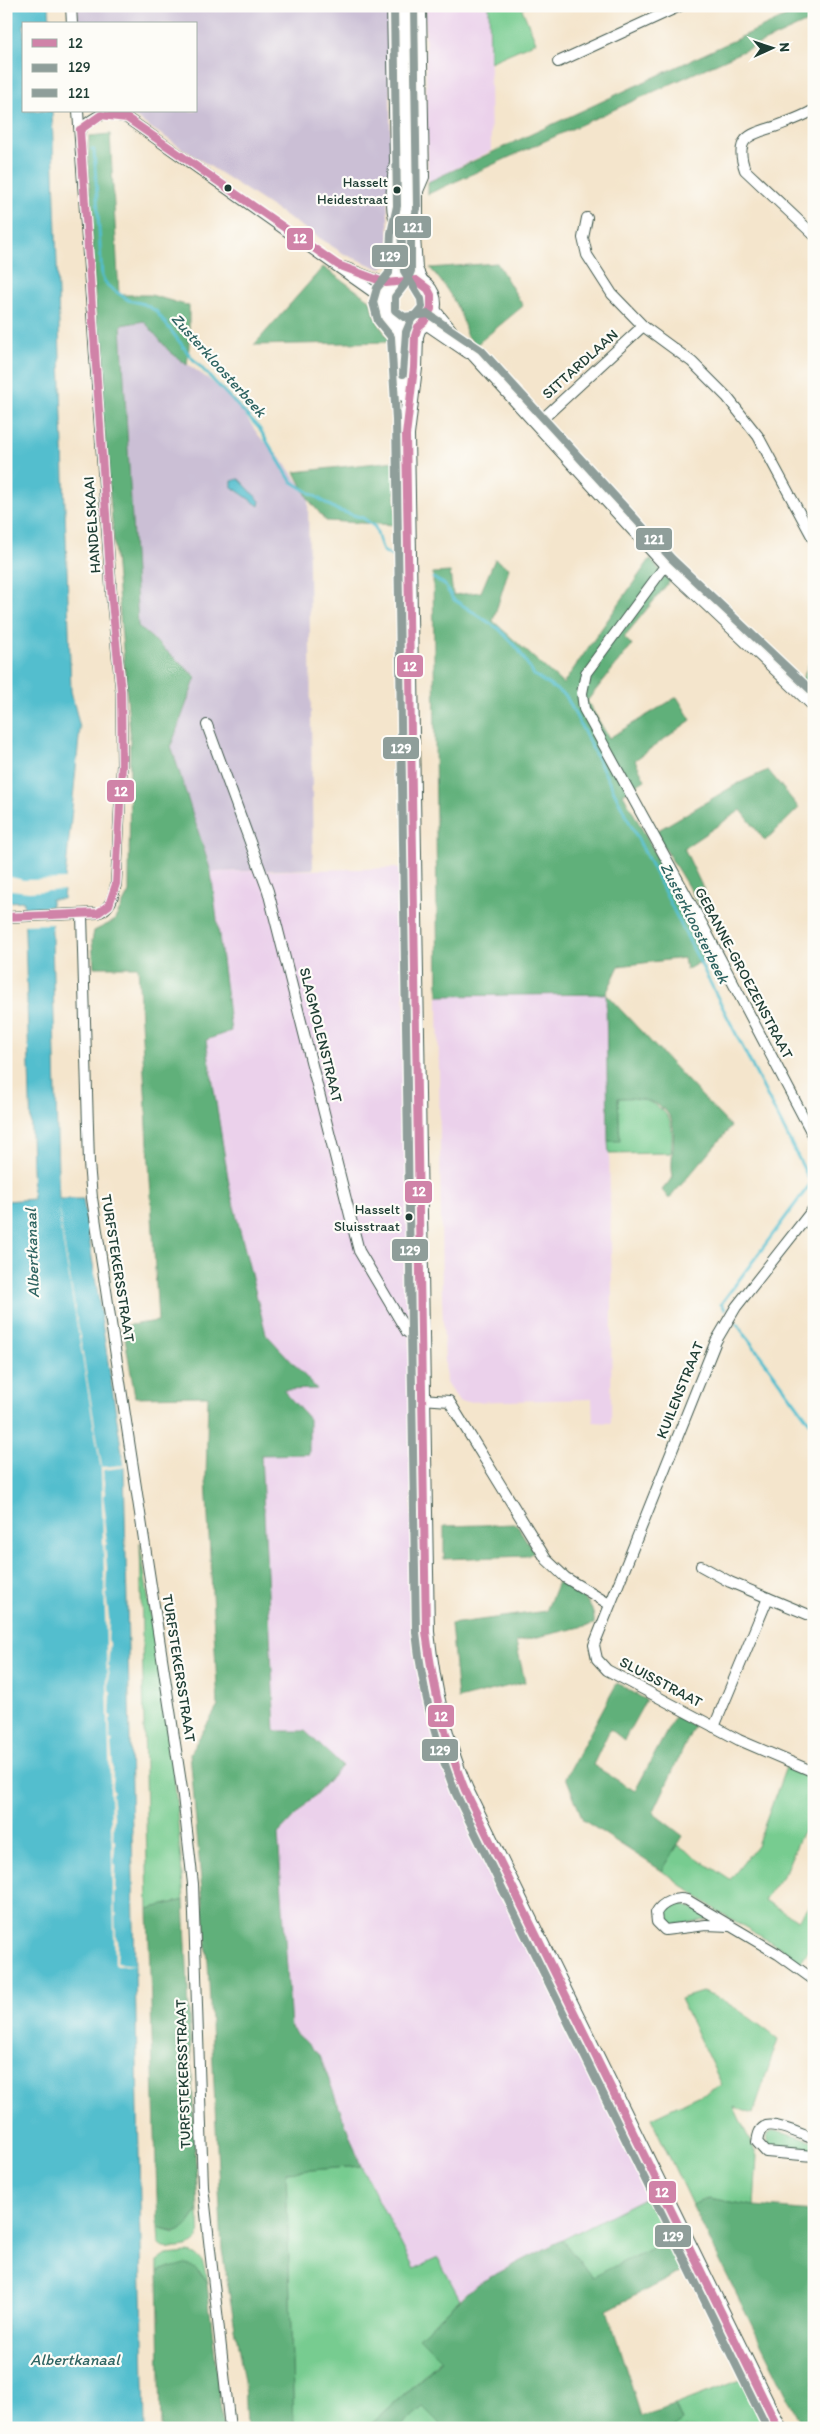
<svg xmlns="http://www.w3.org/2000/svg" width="820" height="2434" font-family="Itim,sans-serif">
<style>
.built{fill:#ebd1eb}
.industrial{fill:#cbbfd5}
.green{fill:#77cc90;stroke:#4b8462}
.forest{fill:#61b07a;stroke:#407657}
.water{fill:#53bece;stroke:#397e81}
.pier{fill:#f4e5cc}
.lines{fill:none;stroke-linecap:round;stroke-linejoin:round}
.stream{stroke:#53bece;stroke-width:3}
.minor-casing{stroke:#3f564b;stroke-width:12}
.primary-casing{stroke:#3f564b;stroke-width:18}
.minor{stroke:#fff;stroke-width:10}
.primary{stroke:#fff;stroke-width:16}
.bus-1-casing{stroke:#fdfcf7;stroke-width:11}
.bus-2-casing{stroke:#fdfcf7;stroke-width:11}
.bus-3-casing{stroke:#fdfcf7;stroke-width:11}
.bus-1{stroke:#d083a8;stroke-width:8}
.bus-2{stroke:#8f9e9a;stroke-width:8}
.bus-3{stroke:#8f9e9a;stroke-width:8}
.bus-dot{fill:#1f3d34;stroke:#fdfcf7;stroke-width:2}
.labels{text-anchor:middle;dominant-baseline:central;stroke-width:4.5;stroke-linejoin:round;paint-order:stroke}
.bus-label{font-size:14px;fill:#1f3d34;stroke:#fdfcf7;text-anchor:end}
.street-label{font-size:15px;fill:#1f3d34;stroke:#fdfcf7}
.water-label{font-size:16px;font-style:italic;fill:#2f6462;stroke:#fdfcf7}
.line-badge{stroke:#fdfcf7;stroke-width:2}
.badge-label{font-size:14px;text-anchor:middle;font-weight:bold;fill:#fff}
</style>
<rect width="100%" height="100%" fill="#fdfcf7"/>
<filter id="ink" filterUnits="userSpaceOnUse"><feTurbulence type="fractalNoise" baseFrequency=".02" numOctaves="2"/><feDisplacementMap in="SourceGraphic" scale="10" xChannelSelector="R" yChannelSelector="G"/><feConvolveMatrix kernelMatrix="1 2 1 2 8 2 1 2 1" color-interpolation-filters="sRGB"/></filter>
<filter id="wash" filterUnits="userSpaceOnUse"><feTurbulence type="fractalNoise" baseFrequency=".0096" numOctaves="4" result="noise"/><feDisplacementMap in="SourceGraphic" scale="20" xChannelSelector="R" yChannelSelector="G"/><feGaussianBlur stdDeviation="1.12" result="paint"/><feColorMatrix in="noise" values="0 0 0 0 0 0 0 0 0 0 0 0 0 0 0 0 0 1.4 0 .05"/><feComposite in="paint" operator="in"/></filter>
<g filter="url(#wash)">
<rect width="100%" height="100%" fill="#f4e5cc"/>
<g class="built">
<polygon points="425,6 489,6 491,151 428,182"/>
<polygon points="401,868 409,1185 412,1549 419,1684 439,1751 485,1855 654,2193 477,2284 460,2299 438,2258 414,2270 361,2166 320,2056 291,2028 278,1834 342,1766 275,1731 261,1455 309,1419 283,1390 316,1389 266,1334 230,1190 206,1040 231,1030 211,872"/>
<polygon points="606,994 612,1295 611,1423 593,1422 592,1399 460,1402 446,1383 442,1298 438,996"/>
</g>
<g class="industrial">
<polygon points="77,6 389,6 391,169 387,193 390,262 380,269 344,254 133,116 121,111 196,111 196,24 78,24"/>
<polygon points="144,321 169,351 211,381 238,405 259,436 277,454 308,494 313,869 211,872 171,746 196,677 138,626 121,325"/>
</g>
<g class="green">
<polygon points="489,6 527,6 522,9 536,42 490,62"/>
<path d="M638,1097C670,1110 675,1119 671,1153L609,1154L608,1141L620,1140L618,1098Z"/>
<polygon points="140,1543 174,1772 184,1900 148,1909"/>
<polygon points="786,1767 814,1781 814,1806 785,1872 764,1900 798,1920 814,1900 814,1943 799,1964 779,1947 716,1910 662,1871 678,1845 730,1880 757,1845"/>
<polygon points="681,1902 707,1916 706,1920 670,1925 664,1923 661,1916 663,1909"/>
<path d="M702,1992C730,2001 754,2021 778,2039L753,2114L734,2107L757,2156L754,2206L708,2198L692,2205L651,2118L722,2085L680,1999Z"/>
<polygon points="773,2130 814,2142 814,2153 769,2148 767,2134"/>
<polygon points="361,2166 414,2269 438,2258 460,2299 420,2337 442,2359 367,2428 294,2428 286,2172"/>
<polygon points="654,2193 675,2237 592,2278 562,2240"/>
<path d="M198,2210C199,2232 206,2246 178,2248C171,2248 164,2250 159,2245L158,2228L174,2233L187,2226Z"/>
<path d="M187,2253C204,2254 205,2269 207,2284L200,2272L158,2271V2261L167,2255Z"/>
<polygon points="743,2379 767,2428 672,2428 682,2421 675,2405"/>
<polygon points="423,2406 444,2428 399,2428"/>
</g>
<g class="forest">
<polygon points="808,6 814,6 814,19 428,194 428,182"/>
<polygon points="110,134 119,295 151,295 189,306 189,347 187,365 169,351 144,321 121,325 138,626 196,677 171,746 211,872 231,1031 206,1040 230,1190 266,1334 317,1389 283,1390 309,1419 309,1454 261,1455 275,1731 305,1731 342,1766 278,1834 291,2028 320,2056 361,2166 286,2172 294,2428 246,2428 244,2381 222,2250 208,1962 190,1753 218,1706 206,1479 208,1396 135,1397 123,1326 158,1321 138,967 94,967 92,941 94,931 114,921 129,892 130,732 98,356 88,155 89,136"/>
<path d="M497,263L523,306L476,345L466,335C465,314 444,283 430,268Z"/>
<polygon points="323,267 370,300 376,319 390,342 254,345"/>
<polygon points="395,461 396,525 326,521 309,500 295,472"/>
<path d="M495,559L509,568L493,621L563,684L650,559L670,581L624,637L632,645L587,701L609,738L677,697L691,720L635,760L645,780L623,794L711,956L686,970L684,958L619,966L606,994L731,1127L669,1199L662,1190L673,1177C669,1159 677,1139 672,1122C665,1100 637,1097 618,1098L620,1141H608L606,994L438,996L433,573L450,572L453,595L481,592Z"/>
<polygon points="814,653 814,699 799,686"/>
<polygon points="768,770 799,808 765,841 741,810 684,848 710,903 701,908 655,832 737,784"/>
<polygon points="516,1524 534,1552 527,1556 444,1559 444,1526"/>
<path d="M558,1582C575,1592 596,1601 594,1624L516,1642L525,1682L458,1699L451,1624L546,1611Z"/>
<polygon points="617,1683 646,1700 624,1740 610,1729 593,1765 635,1791 675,1716 694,1726 653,1813 683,1836 662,1871 583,1820 566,1777"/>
<path d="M184,1900L198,2210C183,2231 184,2236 158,2228L148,1909Z"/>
<polygon points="708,2198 754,2206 814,2211 814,2428 803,2428 692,2205"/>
<polygon points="675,2237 689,2268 607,2310 641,2416 675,2405 682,2421 672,2428 444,2428 423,2407 399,2428 367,2428 442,2360 419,2337 477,2284 562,2240 592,2277"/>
<path d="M185,2264C197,2268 201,2273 207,2284L223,2428H161L158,2271Z"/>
</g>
<g class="water">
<polygon points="6,6 49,6 50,24 24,24 24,111 52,111 71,691 80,728 63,899 51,899 58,1175 59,1199 83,1199 124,1466 145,2428 6,2428 6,1201 33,1199 24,901 6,902"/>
<polygon points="239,479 260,501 259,506 232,487 232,481"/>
</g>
<g class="pier">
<polygon points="6,876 24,880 68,879 67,890 29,892 11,890 6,888"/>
<polygon points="54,907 54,924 23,925 22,908"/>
<polygon points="59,1197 61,1225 102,1467 125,1465 126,1467 103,1470 105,1494 103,1496 106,1519 104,1520 107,1544 105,1545 107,1568 106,1590 108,1593 106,1595 109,1618 108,1640 110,1643 108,1665 110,1668 108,1669 109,1690 111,1692 110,1715 112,1717 110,1719 110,1739 113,1742 111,1744 113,1767 112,1789 114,1792 112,1793 114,1817 113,1839 115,1841 114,1863 116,1866 115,1888 117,1891 115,1893 115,1913 117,1914 115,1917 116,1938 118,1941 117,1963 137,1965 117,1966 115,1964 101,1469 60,1224"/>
</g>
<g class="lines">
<g class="stream">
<polyline points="92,149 94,150 102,277 108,286 128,300 144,304 156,311 192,358 259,428 291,481 337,510 363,518 375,527 383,551 399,560"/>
<polyline points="433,578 444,584 453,599 499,629 518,649 534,675 566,696 811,1183 721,1304 725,1309"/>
<polyline points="737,1324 814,1428"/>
</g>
</g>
</g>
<g filter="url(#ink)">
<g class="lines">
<g class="minor-casing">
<g id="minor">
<polyline points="71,6 72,24"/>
<path d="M392,6L395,162C391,186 388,214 401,235"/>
<polyline points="558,62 680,6"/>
<path d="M814,110C802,117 790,121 777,126C752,134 733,136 745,170L814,235"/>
<path d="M80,130C98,113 102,112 127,118L383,299"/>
<polyline points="587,218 583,238 587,255 612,294 643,326 692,362 727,397 758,436 814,540"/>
<polyline points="413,235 418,221 418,191 424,177 421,6"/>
<path d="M343,267C360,272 375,281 392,284"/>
<polyline points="432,306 474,357 665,566 814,707"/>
<polyline points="424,323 468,353"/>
<polyline points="537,424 643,326"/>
<polyline points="665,566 586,673 582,693 584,709 702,924 814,1137"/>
<polyline points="207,725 268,891 359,1251 407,1332 421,1340"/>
<polyline points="82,915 89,1163 92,1198 183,1796 193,1884 203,2187 230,2428"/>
<path d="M6,917L98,913C111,908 113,897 116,884L122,765L121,691L112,602L78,111"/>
<polyline points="814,1208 736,1307 716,1341 594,1645 597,1659 607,1670 739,1740 814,1772"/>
<polyline points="422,1399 449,1401 546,1559 566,1578 609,1604"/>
<polyline points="701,1566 730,1582 814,1617"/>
<polyline points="714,1727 768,1598"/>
<path d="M730,1926L706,1925L665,1930L657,1922L656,1913C662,1902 676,1897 687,1900L778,1954L814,1980"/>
<path d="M814,2139C803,2135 773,2121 764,2127C759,2130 758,2136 757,2142L766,2152L814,2156"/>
</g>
</g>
<g class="primary-casing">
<g id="primary">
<polyline points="404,6 407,207 412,236 414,269 420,282"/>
<circle cx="408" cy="304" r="25"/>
<path d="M397,281C404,260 400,237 406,214"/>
<polyline points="398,327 401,334 403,393"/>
<path d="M418,327L415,336L414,368L406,435L426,1632C432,1688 443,1739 465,1790L778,2428"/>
</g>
</g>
<use href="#minor" class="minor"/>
<use href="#primary" class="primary"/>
<g class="bus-1-casing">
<g id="bus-1">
<path d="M80,130L101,115L127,118L338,265L386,283L416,280L428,289L431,295V309L424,322L418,327L415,336L414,368L406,435L426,1632C433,1687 444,1739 465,1790L778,2428"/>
<polyline points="6,917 98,913 109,905 116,884 122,765 121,691 112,602 80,130"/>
</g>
</g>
<g class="bus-2-casing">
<g id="bus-2">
<path d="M394,6L397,206L391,233L389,273L377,288L373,302L378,321L391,337L396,420L416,1632C422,1688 435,1742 456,1794L767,2428"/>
<polyline points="401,232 404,271 421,299 422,307 411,320 406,332 403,374"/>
</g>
</g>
<g class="bus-3-casing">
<polyline id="bus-3" points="414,6 417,208 411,235 411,271 406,283 395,297 395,310 404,317 428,314 481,350 672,559 814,693"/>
</g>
<use href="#bus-1" class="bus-1"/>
<use href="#bus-2" class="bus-2"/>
<use href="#bus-3" class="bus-3"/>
</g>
</g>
<g class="bus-dot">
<circle cx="228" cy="188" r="4.5"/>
<circle cx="397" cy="190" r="4.5"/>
<circle cx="409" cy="1217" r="4.5"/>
</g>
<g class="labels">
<g class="bus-label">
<text x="388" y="182">Hasselt<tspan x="388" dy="17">Heidestraat</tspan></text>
<text x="400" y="1209">Hasselt<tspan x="400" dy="17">Sluisstraat</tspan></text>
</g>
<g class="street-label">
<text transform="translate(580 364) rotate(-42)">SITTARDLAAN</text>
<text transform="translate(92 525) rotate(-94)">HANDELSKAAI</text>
<text transform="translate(744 973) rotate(62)">GEBANNE-GROEZENSTRAAT</text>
<text transform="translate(321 1035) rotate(76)">SLAGMOLENSTRAAT</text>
<text transform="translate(118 1268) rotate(81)">TURFSTEKERSSTRAAT</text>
<text transform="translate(680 1390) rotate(-68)">KUILENSTRAAT</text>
<text transform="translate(179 1668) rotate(81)">TURFSTEKERSSTRAAT</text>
<text transform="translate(661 1682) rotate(28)">SLUISSTRAAT</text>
<text transform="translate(183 2074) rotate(-92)">TURFSTEKERSSTRAAT</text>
</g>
<g class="water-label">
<text transform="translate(219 365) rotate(48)">Zusterkloosterbeek</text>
<text transform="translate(695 923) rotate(63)">Zusterkloosterbeek</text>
<text transform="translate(32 1253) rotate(-92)">Albertkanaal</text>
<text x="75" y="2359">Albertkanaal</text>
</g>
</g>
<g class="line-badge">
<rect x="394" y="215" width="38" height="24" rx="5" fill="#8f9e9a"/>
<rect x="286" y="227" width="28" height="24" rx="5" fill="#d083a8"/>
<rect x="371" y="244" width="38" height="24" rx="5" fill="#8f9e9a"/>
<rect x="635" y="527" width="38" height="24" rx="5" fill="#8f9e9a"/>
<rect x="396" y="654" width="28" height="24" rx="5" fill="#d083a8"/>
<rect x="382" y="736" width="38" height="24" rx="5" fill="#8f9e9a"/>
<rect x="106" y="779" width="29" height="24" rx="5" fill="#d083a8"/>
<rect x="404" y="1180" width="29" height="24" rx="5" fill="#d083a8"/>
<rect x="391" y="1238" width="38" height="24" rx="5" fill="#8f9e9a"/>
<rect x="427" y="1704" width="28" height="24" rx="5" fill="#d083a8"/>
<rect x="421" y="1738" width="38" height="24" rx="5" fill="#8f9e9a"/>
<rect x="648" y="2180" width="29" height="24" rx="5" fill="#d083a8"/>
<rect x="654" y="2224" width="38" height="24" rx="5" fill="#8f9e9a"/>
</g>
<g class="badge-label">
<text x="413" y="232">121</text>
<text x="300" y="243">12</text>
<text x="390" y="261">129</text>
<text x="654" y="544">121</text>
<text x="410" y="671">12</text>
<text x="401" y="753">129</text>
<text x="121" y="796">12</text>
<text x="419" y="1196">12</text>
<text x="410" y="1255">129</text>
<text x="441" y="1721">12</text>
<text x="440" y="1755">129</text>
<text x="662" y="2197">12</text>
<text x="673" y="2241">129</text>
</g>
<rect width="820" height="2434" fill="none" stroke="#fdfcf7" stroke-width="25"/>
<rect x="22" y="22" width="175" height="90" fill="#fdfcf7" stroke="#a4b0a9"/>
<rect x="32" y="39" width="25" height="8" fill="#d083a8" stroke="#a4b0a9"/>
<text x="68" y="48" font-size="15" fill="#1f3d34">12</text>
<rect x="32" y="64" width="25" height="8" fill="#8f9e9a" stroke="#a4b0a9"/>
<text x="68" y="72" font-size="15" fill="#1f3d34">129</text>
<rect x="32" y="89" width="25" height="8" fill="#8f9e9a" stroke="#a4b0a9"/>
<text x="68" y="98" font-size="15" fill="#1f3d34">121</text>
<g transform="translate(772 48) rotate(87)" stroke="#fdfcf7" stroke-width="4" paint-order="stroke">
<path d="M0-4L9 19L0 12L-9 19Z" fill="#1f3d34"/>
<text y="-8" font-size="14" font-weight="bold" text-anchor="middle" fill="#1f3d34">N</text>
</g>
</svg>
